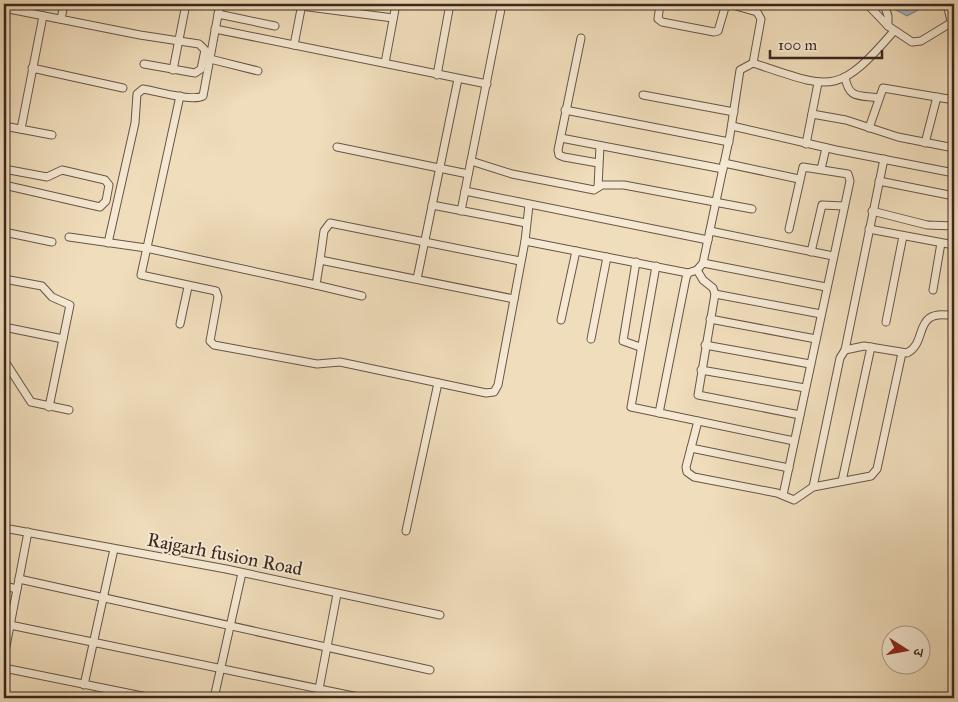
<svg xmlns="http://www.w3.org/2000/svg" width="958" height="702" font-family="'IM FELL Great Primer','Noto Serif Devanagari',serif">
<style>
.water{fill:#9fb9bb;stroke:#777f7d}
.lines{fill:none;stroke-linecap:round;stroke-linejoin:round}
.minor-casing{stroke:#685546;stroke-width:9}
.minor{stroke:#f5e9d3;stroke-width:7}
.labels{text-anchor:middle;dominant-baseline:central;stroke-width:4;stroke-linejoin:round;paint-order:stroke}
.street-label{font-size:19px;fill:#3a281f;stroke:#f5e9d3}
</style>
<rect width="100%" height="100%" fill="#f0ddbb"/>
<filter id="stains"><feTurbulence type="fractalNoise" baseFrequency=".004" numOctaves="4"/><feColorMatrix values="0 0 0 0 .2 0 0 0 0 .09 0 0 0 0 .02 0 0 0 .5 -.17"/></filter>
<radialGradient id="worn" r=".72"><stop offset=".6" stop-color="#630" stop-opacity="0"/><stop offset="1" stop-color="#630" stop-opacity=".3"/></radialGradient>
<polygon class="water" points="885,4 925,4 924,7 907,16"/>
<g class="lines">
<g class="minor-casing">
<g id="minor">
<polyline points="660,4 658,19 662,22 714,32 718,31 726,4"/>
<polyline points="867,4 888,26 912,42 921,41 954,21"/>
<polyline points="884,4 888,16 888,26"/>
<polyline points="947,4 954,34"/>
<polyline points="301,6 393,18"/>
<polyline points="4,8 140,35 199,44 205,50 201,69 195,73 144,64"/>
<polyline points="218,14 275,26"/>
<polyline points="61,19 64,4"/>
<polyline points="215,29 487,84"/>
<polyline points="581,38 558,150 559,155 564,157 598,163"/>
<polyline points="294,45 302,4"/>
<polyline points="210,59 258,71"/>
<polyline points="385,63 396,4"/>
<path d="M753,63C831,89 837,97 894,31"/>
<polyline points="32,68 123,88"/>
<polyline points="173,70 186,4"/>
<polyline points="437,75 450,4"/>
<path d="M845,77C849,99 858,95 878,98"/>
<polyline points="643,95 734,112"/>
<polyline points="180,96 141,275 216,291 218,297 210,341 214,345 317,364 340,362 486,393 494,392 498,385 525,241 529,205"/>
<polyline points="565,110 729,142"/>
<polyline points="812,114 846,120 898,137 954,148"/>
<polyline points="4,126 52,135"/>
<polyline points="732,126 836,150 954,173"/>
<polyline points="869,128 883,88 954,100"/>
<polyline points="21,129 43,16"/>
<polyline points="561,138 723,169"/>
<polyline points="925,143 937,97"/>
<polyline points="806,144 818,83"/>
<polyline points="337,147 468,174"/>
<polyline points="471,161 512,174 589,189 594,190 602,185 624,185 752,209"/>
<polyline points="724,163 799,179"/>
<polyline points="4,169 47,177 62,170 105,180 109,185 106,201 100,207 4,185"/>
<polyline points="821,169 826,148"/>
<polyline points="879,181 954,196"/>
<polyline points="598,187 600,146"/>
<polyline points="465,191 708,240"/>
<polyline points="432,205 526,223"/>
<polyline points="461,211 502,4"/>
<polyline points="872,211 927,225 954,226"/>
<polyline points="869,229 954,245"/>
<polyline points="710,231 833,256"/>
<polyline points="4,232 52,242"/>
<polyline points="69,237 146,248 316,285 320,260 514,299"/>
<polyline points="525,241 688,273"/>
<path d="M108,243L135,123L137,94L143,89C157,91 192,102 203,96L220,4"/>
<polyline points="811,252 822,205 844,206"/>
<polyline points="320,260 324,231 330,223 520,261"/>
<polyline points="636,262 623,341 640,347"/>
<polyline points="703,263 826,287"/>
<polyline points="656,266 631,407 794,441"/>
<polyline points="697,270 703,280 713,288 715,294 698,395 800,415"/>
<polyline points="4,279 42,286 52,297 70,305 49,407"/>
<polyline points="417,279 458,79"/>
<polyline points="316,285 362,296"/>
<polyline points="933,290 941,243"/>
<polyline points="715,294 821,314"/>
<polyline points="710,319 816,339"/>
<polyline points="561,320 576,251"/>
<polyline points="886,322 903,236"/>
<polyline points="180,324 188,287"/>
<polyline points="4,327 63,339"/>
<polyline points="591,339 607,257"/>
<polyline points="705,345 810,364"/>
<polyline points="845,350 884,159"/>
<polyline points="4,360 31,402 69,410"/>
<polyline points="701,370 805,388"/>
<polyline points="659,413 686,278 688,273 697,270 703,263 730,135 740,70 753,63 761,19 757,12 729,4"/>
<polyline points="698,421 686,467 687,472 694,477 777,493 794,500 813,487 871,476 877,469 902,353"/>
<polyline points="691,448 789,468"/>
<polyline points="842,481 871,347"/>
<path d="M813,487L840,358L845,350L864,346L907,353C929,342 911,308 954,316"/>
<polyline points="783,495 850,181 848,174 803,167 789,229"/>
<polyline points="4,528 226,569 440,615"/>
<polyline points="406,531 438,383"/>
<polyline points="19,579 430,670"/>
<polyline points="4,586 17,589"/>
<polyline points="10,625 363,698"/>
<polyline points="4,657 28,532"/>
<polyline points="4,668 152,698"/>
<polyline points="84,685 114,549"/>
<polyline points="319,689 337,594"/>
<polyline points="214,698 242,573"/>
</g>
</g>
<use href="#minor" class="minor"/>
</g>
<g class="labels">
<g class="street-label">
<text transform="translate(225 554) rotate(11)">Rajgarh fusion Road</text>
</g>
</g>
<rect width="958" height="702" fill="none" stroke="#f0ddbb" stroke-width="20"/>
<rect x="5" y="5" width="948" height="692" fill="none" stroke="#3a281f" stroke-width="2.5"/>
<rect x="10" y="10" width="938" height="682" fill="none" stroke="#3a281f"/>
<g transform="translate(906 650) rotate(101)"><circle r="24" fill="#f5e9d3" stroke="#aa9c8b"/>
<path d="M0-4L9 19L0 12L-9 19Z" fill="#8f2418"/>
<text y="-8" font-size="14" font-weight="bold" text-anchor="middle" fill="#3a281f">उ</text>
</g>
<path d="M770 50v8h112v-8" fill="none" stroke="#3a281f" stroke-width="2.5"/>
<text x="778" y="50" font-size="15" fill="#3a281f" stroke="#f5e9d3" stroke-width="4" paint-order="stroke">100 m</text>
<rect width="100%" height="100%" filter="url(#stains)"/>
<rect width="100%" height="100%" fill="url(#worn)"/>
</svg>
